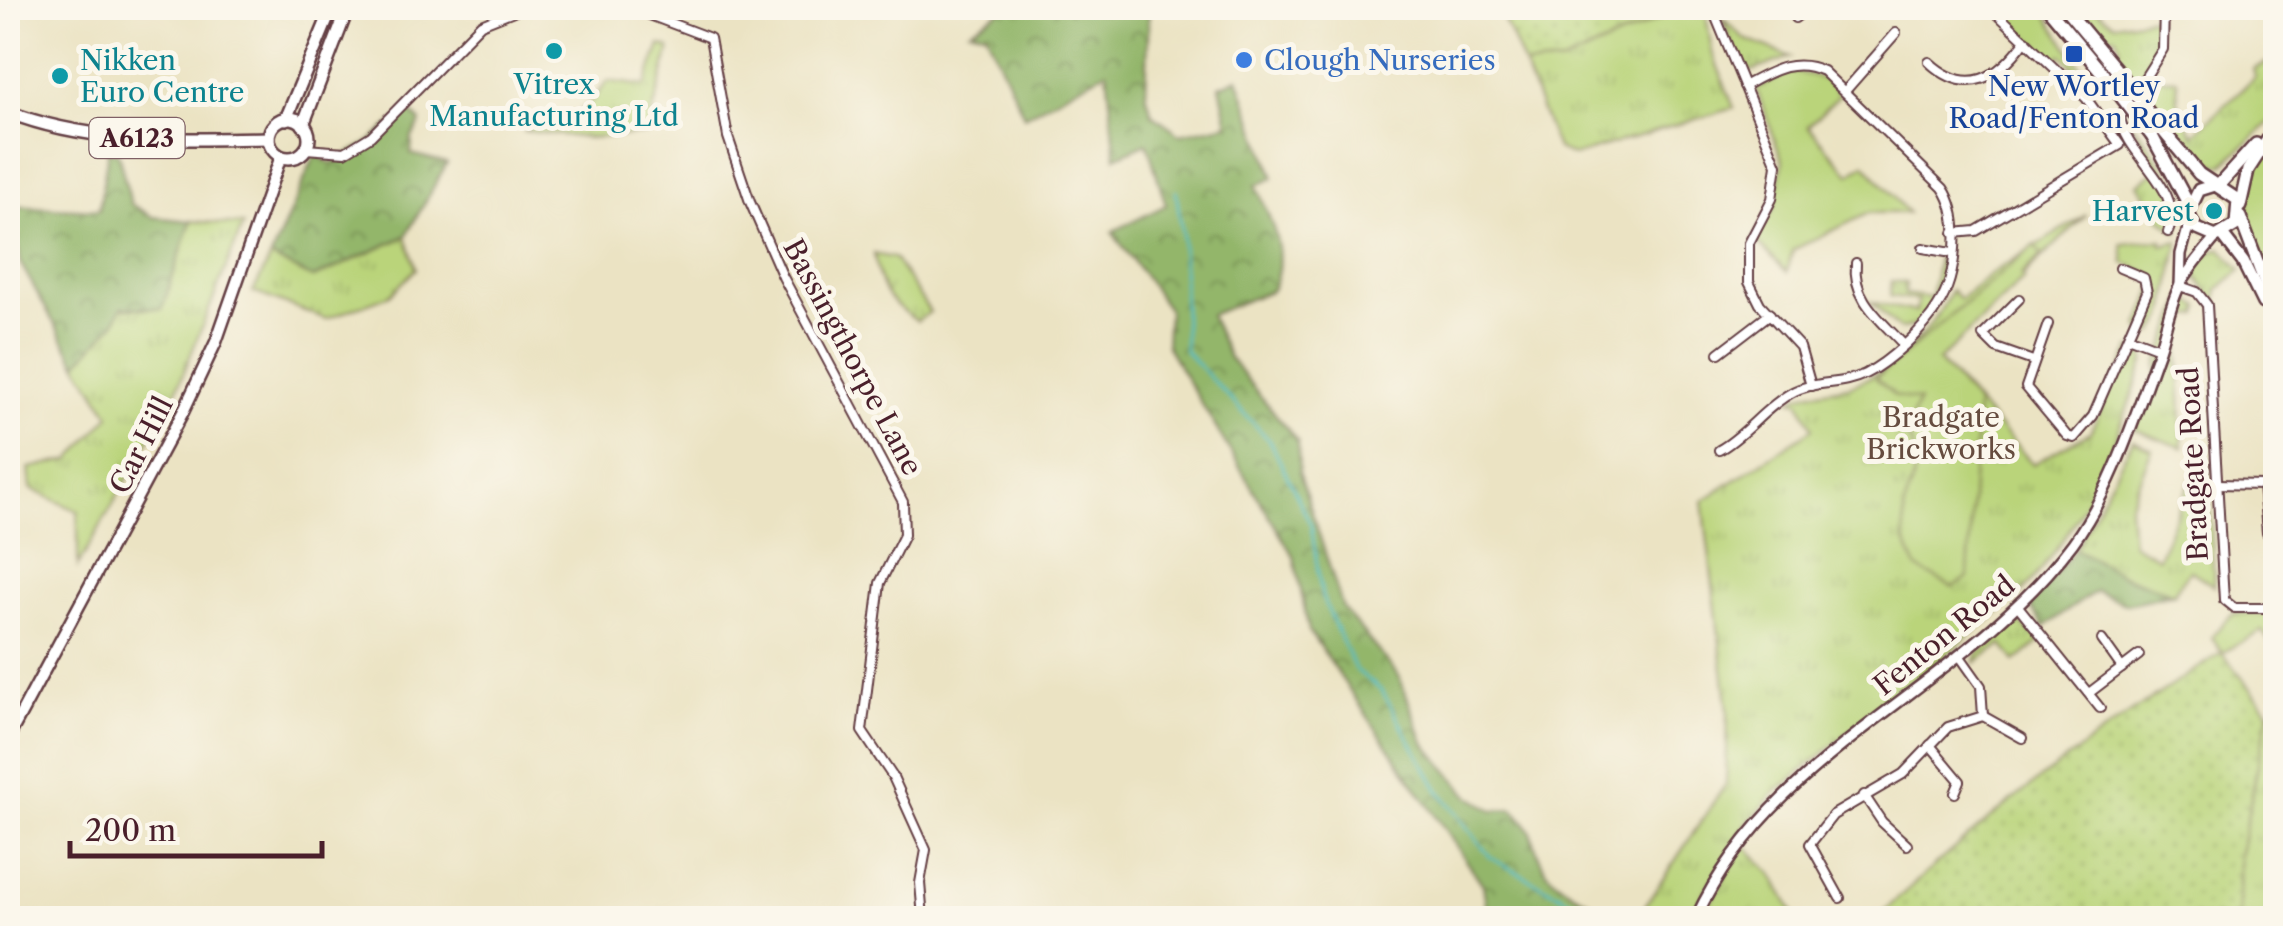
<svg xmlns="http://www.w3.org/2000/svg" width="2283" height="926" font-family="'Libre Caslon Text',serif">
<style>
.grass{fill:url(#grass-tufts);stroke:#827a52;stroke-width:2.5}
.forest{fill:url(#forest-crowns);stroke:#6e6a4a;stroke-width:2.5}
.park{fill:#bad47a;stroke:#827a52;stroke-width:2.5}
.garden{fill:url(#garden-dots);stroke:#827a52;stroke-width:2.5}
.lines{fill:none;stroke-linecap:round;stroke-linejoin:round}
.stream{stroke:#4fbdc7;stroke-width:2.5}
.minor-casing{stroke:#623c42;stroke-width:12}
.tertiary-casing{stroke:#623c42;stroke-width:14}
.secondary-casing{stroke:#623c42;stroke-width:15}
.primary-casing{stroke:#623c42;stroke-width:16}
.minor{stroke:#fff;stroke-width:8}
.tertiary{stroke:#fff;stroke-width:9}
.secondary{stroke:#fff;stroke-width:10}
.primary{stroke:#fff;stroke-width:11}
.primary-bridge-casing{stroke:#623c42;stroke-width:16;stroke-linecap:butt}
.primary-bridge{stroke:#fff;stroke-width:11}
.culture-dot{fill:#0f9aa8;stroke:#fbf7ec;stroke-width:4}
.transit-dot{fill:#1a4fb4;stroke:#fbf7ec;stroke-width:4}
.shop-dot{fill:#3f7fe0;stroke:#fbf7ec;stroke-width:4}
.labels{text-anchor:middle;dominant-baseline:central;stroke-width:10;stroke-linejoin:round;paint-order:stroke}
.shield{fill:#fbf7ec;stroke:#7f6065;stroke-width:2.5}
.shield-label{font-size:25px;font-weight:bold;fill:#4a1f2b}
.culture-label{font-size:28px;fill:#0d838f;stroke:#fbf7ec;text-anchor:start}
.shop-label{font-size:28px;fill:#366cbe;stroke:#fbf7ec;text-anchor:start}
.transit-label{font-size:28px;fill:#164399;stroke:#fbf7ec}
.street-label{font-size:28px;fill:#4a1f2b;stroke:#fbf7ec}
.park-label{font-size:28px;fill:#664c3f;stroke:#fbf7ec}
</style>
<defs>
<pattern id="grass-tufts" width="24" height="20" patternUnits="userSpaceOnUse" patternTransform="scale(2.5)"><rect width="24" height="20" fill="#bad47a"/><path d="M3 7l-1-3M5 7V3M7 7l1-3M15 17l-1-3M17 17v-4M19 17l1-3" fill="none" stroke="#a1b66a"/></pattern>
<pattern id="forest-crowns" width="20" height="18" patternUnits="userSpaceOnUse" patternTransform="scale(2.5)"><rect width="20" height="18" fill="#93b66a"/><path d="M2 6a3 3 0 1 1 6 0M12 15a3 3 0 1 1 6 0" fill="none" stroke="#7a9357"/></pattern>
<pattern id="garden-dots" width="8" height="8" patternUnits="userSpaceOnUse" patternTransform="scale(2.5)"><rect width="8" height="8" fill="#bad47a"/><path d="M2 2h.1M6 6h.1" fill="none" stroke="#a1b66a" stroke-width="1.8" stroke-linecap="round"/></pattern>
</defs>
<rect width="100%" height="100%" fill="#fbf7ec"/>
<filter id="ink" filterUnits="userSpaceOnUse"><feTurbulence type="fractalNoise" baseFrequency=".01" numOctaves="2"/><feDisplacementMap in="SourceGraphic" scale="20" xChannelSelector="R" yChannelSelector="G"/><feConvolveMatrix kernelMatrix="1 2 1 2 8 2 1 2 1" color-interpolation-filters="sRGB"/></filter>
<filter id="wash" filterUnits="userSpaceOnUse"><feTurbulence type="fractalNoise" baseFrequency=".0048" numOctaves="4" result="noise"/><feDisplacementMap in="SourceGraphic" scale="40" xChannelSelector="R" yChannelSelector="G"/><feGaussianBlur stdDeviation="2.25" result="paint"/><feColorMatrix in="noise" values="0 0 0 0 0 0 0 0 0 0 0 0 0 0 0 0 0 1.4 0 .05"/><feComposite in="paint" operator="in"/></filter>
<g filter="url(#wash)">
<rect width="100%" height="100%" fill="#ebe3c3"/>
<g class="grass">
<polygon points="1683,8 1705,8 1712,52 1734,108 1573,156 1557,149 1524,66 1563,63"/>
<polygon points="1995,8 2042,8 2091,82 2083,89 2067,73 2073,66 2062,55 2054,59"/>
<path d="M2075,8H2094L2114,24L2156,17C2157,43 2157,66 2132,81L2115,52L2120,47L2116,37L2105,34Z"/>
<polygon points="1722,18 1745,39 1791,57 1748,72 1742,68"/>
<path d="M660,45L670,48L647,134L587,138L525,131L536,123C575,123 584,110 608,81L645,86Z"/>
<path d="M2275,59V117L2223,165C2187,169 2162,119 2142,94L2159,73V78L2177,79L2178,102L2193,135L2255,77L2253,69Z"/>
<path d="M2125,113C2153,149 2184,185 2178,233L2161,219L2138,184L2156,170Z"/>
<path d="M2086,215L1937,359L2033,464L2090,432L2131,348L2142,350L2145,360C2113,450 2085,523 2020,595L1777,791L1746,825L1689,918H1637L1726,784L1728,711L1703,501L1813,428L1800,402L1791,400C1809,389 1830,391 1851,385C1890,373 1935,328 1951,290L1960,299L1995,271Z"/>
<polygon points="191,221 243,225 175,394 78,566 78,511 31,489 29,468 70,460 110,415 77,364 114,324 121,307 162,308"/>
<polygon points="406,236 416,269 390,295 326,319 253,292 271,257 313,278"/>
<polygon points="2162,240 2162,245 2179,241 2164,318 2154,333 2145,335 2139,327 2155,284 2151,274 2124,263 2122,244"/>
<polygon points="2221,248 2241,270 2218,290 2216,306 2194,273 2209,252"/>
<path d="M874,254L894,258L930,312L917,321C885,300 880,290 874,254Z"/>
<path d="M1938,258L1943,264C1942,289 1928,329 1899,329L1871,302L1916,312L1918,300L1890,296L1892,281L1906,283L1905,294L1931,298Z"/>
<polygon points="2184,298 2200,307 2198,315 2189,316 2179,339 2183,448 2134,429 2155,387 2158,363"/>
<polygon points="2133,440 2152,449 2129,506 2132,543 2158,558 2197,465 2209,465 2214,586 2190,570 2173,594 2124,576 2075,549"/>
<polygon points="2233,613 2275,615 2275,649 2262,631 2222,653 2212,637"/>
<polygon points="2018,622 2041,641 2015,662 2002,645 1975,662 1977,654"/>
<polygon points="2275,705 2274,801 2266,825 2272,836 2269,918 2239,918 2239,857 2267,719"/>
<polygon points="1744,844 1772,874 1796,918 1701,918"/>
</g>
<g class="forest">
<path d="M1005,8H1088L1098,13L1111,8H1149L1146,93L1152,114L1180,134L1228,124L1220,86L1238,78L1274,178L1256,185C1271,222 1289,252 1272,290L1210,315L1229,358L1298,442L1299,472L1343,609L1399,676L1424,742L1469,796L1493,810L1513,809C1539,834 1529,838 1543,865C1558,892 1593,899 1615,918H1589L1570,908H1539L1523,918H1488L1483,885L1309,631L1294,557L1166,345L1168,309L1112,232L1166,205L1147,143L1116,157L1107,71L1024,116L986,32L970,30Z"/>
<polygon points="409,110 421,122 412,137 411,154 447,163 406,236 313,278 271,257 315,155 331,163 368,143"/>
<polygon points="108,151 118,153 131,204 153,217 191,221 162,309 122,307 114,324 77,364 21,264 16,235 8,237 8,206 99,210"/>
<polygon points="2075,549 2124,576 2173,594 2127,604 2096,591 2044,627 2030,606"/>
</g>
<g class="park">
<path d="M1789,72C1809,73 1829,76 1839,96L1808,126L1850,174L1865,164L1908,213H1869L1793,250L1787,272L1754,239L1774,208L1783,162L1756,89Z"/>
<path d="M2275,137V287L2266,286C2250,236 2231,180 2275,137Z"/>
<polygon points="2035,245 2042,255 2021,275 2024,279 1938,361 1977,404 1968,578 1953,587 1917,568 1905,540 1904,508 1917,465 1907,428 1919,401 1895,396 1876,378"/>
</g>
<g class="garden">
<polygon points="1499,8 1683,8 1563,63 1524,66"/>
<path d="M2222,653L2269,711L2239,857V918H1877C1982,818 2099,730 2222,653Z"/>
</g>
<g class="lines">
<g class="stream">
<polyline points="1082,8 1086,13"/>
<polyline points="1176,191 1182,234 1185,351 1270,441 1311,525 1322,597 1355,669 1382,691 1438,789 1491,858 1602,918"/>
</g>
</g>
</g>
<g filter="url(#ink)">
<g class="lines">
<g class="minor-casing">
<g id="minor">
<polyline points="631,8 710,38 728,137 750,202 783,277 903,502 904,535 880,583 862,731 893,777 926,850 920,883 923,918"/>
<polyline points="1712,8 1777,165 1772,199 1749,243 1749,282 1760,304 1800,347 1811,386"/>
<path d="M2164,8L2163,49L2120,117C2126,157 2186,189 2168,232"/>
<polyline points="1795,18 1808,8"/>
<polyline points="8,31 10,8"/>
<path d="M1929,62C1968,98 1998,78 2026,40"/>
<polyline points="1846,90 1896,33"/>
<polyline points="306,149 345,152 371,136 481,24 521,8"/>
<polyline points="1954,233 1976,231 2120,145 2086,98 1991,8"/>
<polyline points="1923,248 1952,253"/>
<path d="M1856,263C1852,299 1880,319 1902,343"/>
<polyline points="2180,286 2197,292 2207,305 2224,600 2234,608 2276,608"/>
<polyline points="2019,299 1983,335 1996,348 2033,361"/>
<polyline points="2048,324 2026,387 2067,436 2074,438 2093,416 2147,292 2144,278 2120,268"/>
<polyline points="2130,337 2159,348"/>
<polyline points="1719,353 1770,314"/>
<path d="M1719,450C1745,436 1764,408 1791,393C1813,380 1841,386 1865,374C1889,362 1924,330 1938,306C1957,277 1963,217 1943,188L1823,71C1793,57 1770,72 1744,86"/>
<polyline points="2217,484 2263,485 2267,533"/>
<polyline points="2263,485 2276,474"/>
<polyline points="2018,606 2100,708"/>
<polyline points="2102,640 2122,668"/>
<polyline points="1959,655 1981,686 1983,716"/>
<polyline points="2089,693 2139,655"/>
<polyline points="1930,745 1960,781 1955,793"/>
<polyline points="1864,795 1882,822 1907,845"/>
<polyline points="1840,898 1810,844 1833,815 1903,774 1948,727 1983,716 2022,738"/>
</g>
</g>
<g class="tertiary-casing">
<g id="tertiary">
<polyline points="2180,286 2181,254 2190,221"/>
<path d="M1696,918C1774,748 1965,688 2073,543C2113,488 2136,413 2159,350C2166,329 2170,304 2180,285C2190,267 2204,252 2216,237"/>
</g>
</g>
<g class="secondary-casing">
<polyline id="secondary" points="8,738 183,412 216,342 281,156"/>
</g>
<g class="primary-casing">
<g id="primary">
<polyline points="2048,8 2109,81"/>
<polyline points="2065,8 2115,68"/>
<path d="M8,112C93,145 179,139 269,138"/>
<circle cx="289" cy="138" r="20"/>
<polyline points="286,119 332,8"/>
<polyline points="303,125 348,8"/>
<polyline points="2159,126 2199,174 2238,200 2236,225 2216,237 2195,228 2188,213 2199,190 2215,185"/>
<polyline points="2152,136 2189,205"/>
<polyline points="2218,186 2256,144"/>
<polyline points="2240,206 2248,170 2276,127"/>
<polyline points="2240,217 2276,312"/>
<polyline points="2223,236 2243,262 2263,303"/>
</g>
</g>
<use href="#minor" class="minor"/>
<use href="#tertiary" class="tertiary"/>
<use href="#secondary" class="secondary"/>
<use href="#primary" class="primary"/>
<g class="primary-bridge-casing">
<g id="primary-bridge">
<polyline points="2115,68 2159,126"/>
<polyline points="2109,81 2152,136"/>
</g>
</g>
<use href="#primary-bridge" class="primary-bridge"/>
</g>
</g>
<g class="culture-dot">
<circle cx="554" cy="51" r="10"/>
<circle cx="60" cy="76" r="10"/>
<circle cx="2214" cy="211" r="10"/>
</g>
<rect class="transit-dot" x="2064" y="44" width="20" height="20" rx="5"/>
<circle class="shop-dot" cx="1244" cy="60" r="10"/>
<g class="labels">
<rect class="shield" x="89.5" y="118" width="95" height="40" rx="8"/>
<g class="shield-label">
<text x="137" y="138">A6123</text>
</g>
<g class="culture-label">
<text x="80" y="60">Nikken<tspan x="80" dy="32">Euro Centre</tspan></text>
<text x="554" y="84" text-anchor="middle">Vitrex<tspan x="554" dy="32">Manufacturing Ltd</tspan></text>
<text x="2194" y="211" text-anchor="end">Harvest</text>
</g>
<g class="shop-label">
<text x="1264" y="60">Clough Nurseries</text>
</g>
<g class="transit-label">
<text x="2074" y="86">New Wortley<tspan x="2074" dy="32">Road/Fenton Road</tspan></text>
</g>
<g class="street-label">
<text transform="translate(853 357) rotate(62)">Bassingthorpe Lane</text>
<text transform="translate(141 445) rotate(-63)">Car Hill</text>
<text transform="translate(2193 464) rotate(-93)">Bradgate Road</text>
<text transform="translate(1944 635) rotate(-39)">Fenton Road</text>
</g>
<g class="park-label">
<text x="1941" y="417">Bradgate<tspan x="1941" dy="32">Brickworks</tspan></text>
</g>
</g>
<rect width="2283" height="926" fill="none" stroke="#fbf7ec" stroke-width="40"/>
<path d="M70 841v15h252v-15" fill="none" stroke="#4a1f2b" stroke-width="5"/>
<text x="85" y="841" font-size="30" fill="#4a1f2b" stroke="#fbf7ec" stroke-width="8" paint-order="stroke">200 m</text>
</svg>
